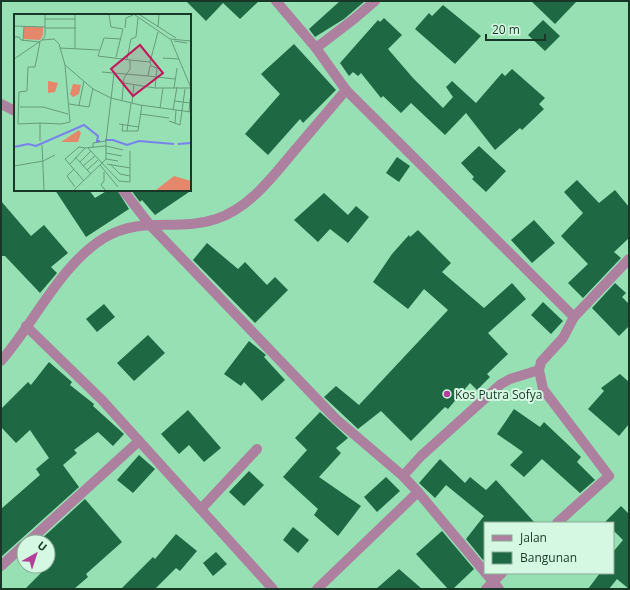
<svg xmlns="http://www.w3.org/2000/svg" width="630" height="590" font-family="'Open Sans',sans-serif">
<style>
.building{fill:#1e6843}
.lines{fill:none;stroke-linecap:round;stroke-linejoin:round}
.street{stroke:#ad80a0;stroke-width:10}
.poi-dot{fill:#b2409a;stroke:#d4f8e1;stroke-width:1.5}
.labels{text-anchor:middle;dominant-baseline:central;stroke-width:4;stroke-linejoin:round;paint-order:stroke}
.poi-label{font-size:12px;fill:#193726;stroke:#d4f8e1;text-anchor:start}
.inset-river{fill:none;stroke:#7882ec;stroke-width:2}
.inset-road{fill:none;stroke:#659c7b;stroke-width:1}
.view{fill:#c2185b;fill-opacity:0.15;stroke:#c2185b;stroke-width:2}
.inset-edge{fill:none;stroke:#193726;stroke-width:2}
</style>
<rect width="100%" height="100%" fill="#97e0b4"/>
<g class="building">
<polygon points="186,1 259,1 240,19 223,3 206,21"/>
<polygon points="340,1 365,1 344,19 315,37 309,29"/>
<polygon points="531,1 577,1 555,24"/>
<polygon points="443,5 481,36 455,64 415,29 429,13 432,16"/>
<polygon points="384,18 402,35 388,49 413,78 443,108 453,97 446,87 452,81 476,103 502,73 505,76 512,69 545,98 539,104 544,109 522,130 520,128 495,150 466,113 445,135 411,103 401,113 383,96 381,98 361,73 358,76 353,72 349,76 340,63 378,20 380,22"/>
<polygon points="543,20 560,36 545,51 528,35"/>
<polygon points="294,44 336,90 303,123 300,119 268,155 245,134 280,94 261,74"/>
<polygon points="479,146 506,171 486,192 472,179 474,177 461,163"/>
<polygon points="397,157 410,166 399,182 386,173"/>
<polygon points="577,180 599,203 615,190 629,207 629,238 614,252 621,258 583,298 568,283 588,264 561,236 583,213 564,192"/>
<polygon points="55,190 89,190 95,198 108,190 117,190 129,209 86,237"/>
<polygon points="131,190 192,190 155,215 142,200 140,202"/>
<polygon points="324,193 348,215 356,206 369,217 348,243 330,229 318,242 294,220"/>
<polygon points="1,201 31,236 44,225 68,253 51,267 57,273 40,293 5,256 1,256"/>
<polygon points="534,220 555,243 532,263 511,240"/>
<polygon points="418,230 451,263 442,272 484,308 512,283 526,299 488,333 508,354 487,374 490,377 477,390 470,383 448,409 445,407 411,441 381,411 358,429 324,397 336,386 359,405 448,310 424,289 408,309 373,282 392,254 409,235 410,237"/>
<polygon points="207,243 238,269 245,262 267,285 275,277 288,290 255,323 193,260"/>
<polygon points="615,283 626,293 622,297 629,304 629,326 619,336 592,308"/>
<polygon points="543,302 563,321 551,334 531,315"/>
<polygon points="104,304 115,317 97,332 86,319"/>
<polygon points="148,335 165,353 134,381 117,363"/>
<polygon points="249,341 266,355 264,357 285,380 262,401 244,382 241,386 224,374"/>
<polygon points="49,362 72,382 70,385 94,404 93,406 124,434 113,446 98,432 74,450 77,453 63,465 79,487 1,557 1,509 40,475 36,469 49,458 30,430 16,443 1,427 1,409 28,382 31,385"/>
<polygon points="620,374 629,382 629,424 619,436 588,409 604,391 601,388"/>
<polygon points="514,409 540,427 544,422 581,457 577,462 595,480 580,493 542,459 524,477 510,465 523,452 497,434"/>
<polygon points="188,410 221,448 204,462 189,445 179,454 161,434"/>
<polygon points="320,412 348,438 336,448 341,453 319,477 361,506 338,536 314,515 318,509 283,477 307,450 295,438"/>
<polygon points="139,455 155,469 133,493 117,480"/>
<polygon points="440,459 465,483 470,477 486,490 496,480 535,523 485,523 485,559 483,560 466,539 484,516 446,485 435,498 419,483"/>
<polygon points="249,471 264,485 244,506 229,492"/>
<polygon points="386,477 400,491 377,512 364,497"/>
<polygon points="85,499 122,542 86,574 88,577 74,589 25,589 41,573 34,566 48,566 48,542 38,542"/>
<polygon points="621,506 629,514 629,589 617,579 609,589 588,589 600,573 613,573 613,552 623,540 613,530 613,523 605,522"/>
<polygon points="293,527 309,540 298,553 283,540"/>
<polygon points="442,531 474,569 453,589 448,589 416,554"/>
<polygon points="176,534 197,551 180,571 176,568 155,589 121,589 153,557 155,559"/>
<polygon points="216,552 227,564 213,576 203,563"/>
<polygon points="399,569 422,589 376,589"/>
</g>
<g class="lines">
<g class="street">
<polyline points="316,48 354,19 375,1"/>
<polyline points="346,90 574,317"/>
<polyline points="1,104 15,111"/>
<polyline points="123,190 149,224 336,419 403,476"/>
<polyline points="26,326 102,400 273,589"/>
<path d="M1,361C34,323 61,264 104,238C142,215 177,232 216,219C250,208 273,176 295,150C312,130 329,110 346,90L316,48L276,1"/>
<polyline points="201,509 257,449"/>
<polyline points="557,523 609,476 543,389 539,370 541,362 563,338 574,317 629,259"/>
<polyline points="28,542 139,441"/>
<polyline points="1,566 24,545"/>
<polyline points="317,589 418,492"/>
<polyline points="486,589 502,573"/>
<polyline points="499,589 418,492 403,476 421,456 501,384 510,379 539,370"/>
</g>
</g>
<circle class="poi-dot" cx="447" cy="394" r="4"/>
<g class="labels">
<g class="poi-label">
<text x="455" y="394">Kos Putra Sofya</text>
</g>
</g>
<g transform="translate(14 14)">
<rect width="177" height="177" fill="#97e0b4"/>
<path d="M10,13H29V21L26,26L10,25ZM34,67L44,69L41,78L34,79ZM59,70L67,71L65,80L59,83L56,80ZM65,116L67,119L64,128H47ZM160,162L177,167V176H142Z" fill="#e5876b"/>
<path class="inset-river" d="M91,126H99L113,131L125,127L160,130M164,130L177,129M0,133L14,130L22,132L70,111L84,122L83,127H86"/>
<path class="inset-road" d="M95,1L97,13L109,15L102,43M121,1L156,25L177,27M126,1L162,24M31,5H61M0,12L31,13M144,13L145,1M31,14H62M111,14L112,4L119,1M144,18L136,48L137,52L143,54L141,74H176M0,23H5L7,26L26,28L21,53H14L13,77L5,78L4,110L26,109M107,25L90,24L84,42L116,46V55L110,64L108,86M28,26L31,22V1M157,26L177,74M9,27L10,12M160,27L173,29M46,34L85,36M61,35V1M149,44L165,45M0,45L28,26L40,25L45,30L51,51L79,75L97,84L126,91L177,98M113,45L117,25L122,23L124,4M116,46L136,48M136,52L134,62L161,65M88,58L134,62M110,69L141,74M160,74L163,54M160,87L177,89M118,89L120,70M55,90L75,93L79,74M65,91L70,67M6,93H29L54,100M146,94L149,74M159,96L163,73M175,98L176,85M126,100L155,104M155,107L166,111L171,75M161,109L162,96M105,110L125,113M109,110L108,117H124L128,91M113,117L117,89M26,127V109L47,110L56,108L51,51M28,131L30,176M74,134L88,149M79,134V129L92,127M92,139L108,142M61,143L77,160M92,145L104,147M66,148L77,137M88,149L105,167L116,168V137M56,150L71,134L92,132L109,136M93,150L116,154M86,151L104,173M97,151L106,160L116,162M0,152L29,147L41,141M69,152L81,142M60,155L53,162L61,173M73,156L84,146M90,158V167L87,171L91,176M70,167L51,145L65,133L71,134M60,176L92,145V127L100,60"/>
<path class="view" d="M126,31L149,59L119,82L97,55Z"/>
<rect width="177" height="177" class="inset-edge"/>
</g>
<rect width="630" height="590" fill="none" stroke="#193726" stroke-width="4"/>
<rect x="484" y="522" width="130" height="52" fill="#d4f8e1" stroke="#89ab96"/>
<rect x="492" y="535" width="20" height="6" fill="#ad80a0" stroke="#89ab96"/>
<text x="520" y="542" font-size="12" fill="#193726">Jalan</text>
<rect x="492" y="552" width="20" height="12" fill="#1e6843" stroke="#89ab96"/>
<text x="520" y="562" font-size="12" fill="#193726">Bangunan</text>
<g transform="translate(36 554) rotate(39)"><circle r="19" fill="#d4f8e1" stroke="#89ab96"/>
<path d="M0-3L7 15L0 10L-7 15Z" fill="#b2409a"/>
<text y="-6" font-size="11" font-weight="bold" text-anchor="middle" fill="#193726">U</text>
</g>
<path d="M486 34v6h59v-6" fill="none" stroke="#193726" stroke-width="2"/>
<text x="492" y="34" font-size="12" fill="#193726" stroke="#d4f8e1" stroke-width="3" paint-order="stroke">20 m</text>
</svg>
